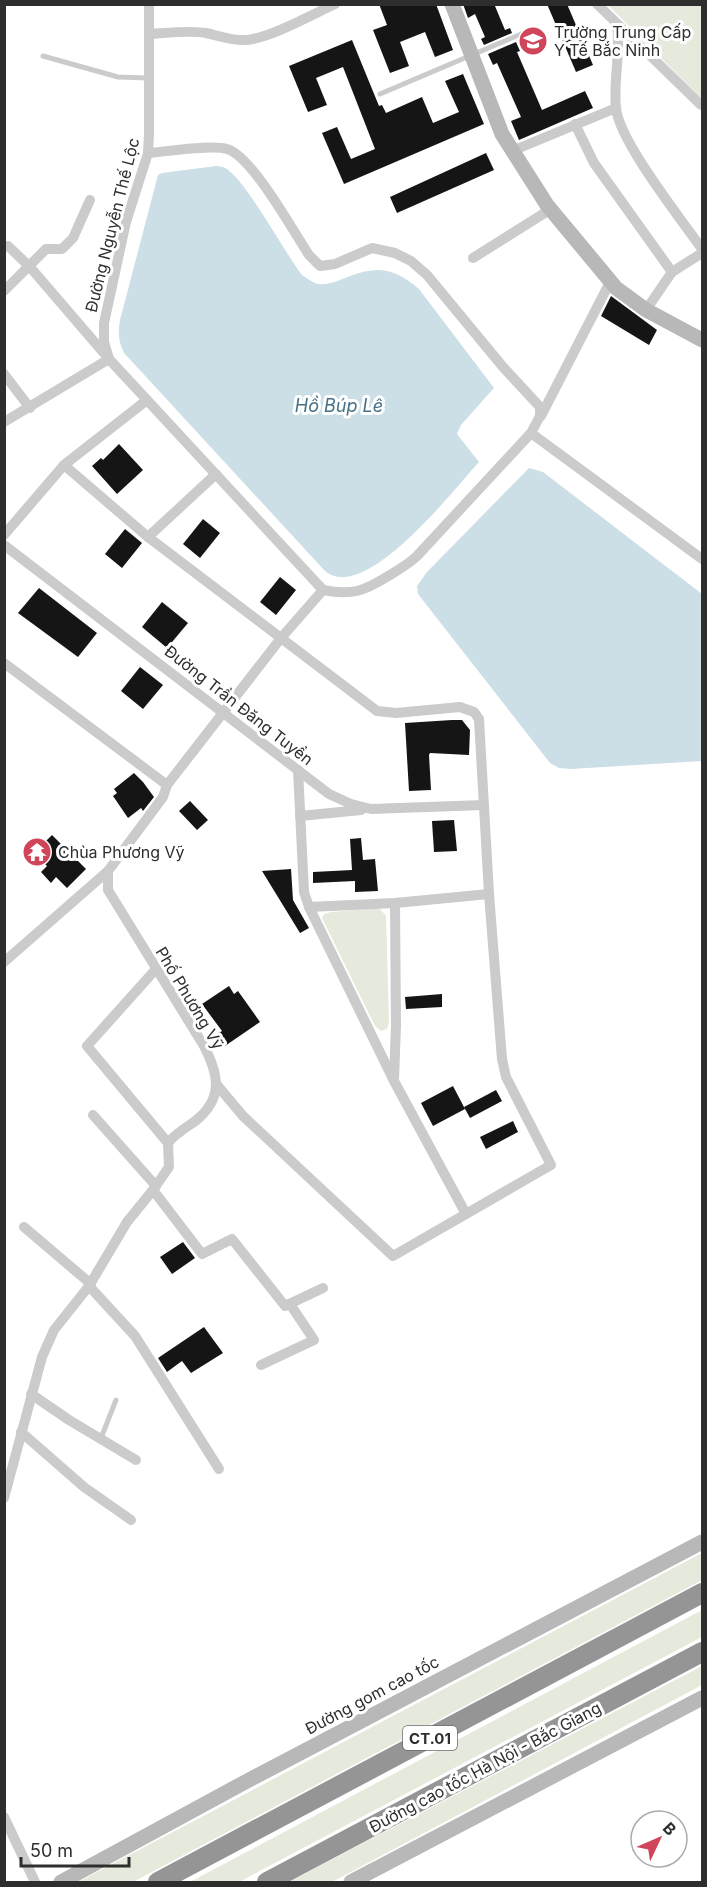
<svg xmlns="http://www.w3.org/2000/svg" width="707" height="1887" font-family="Inter,sans-serif">
<style>
.green{fill:#e5eadd}
.water{fill:#ccdfe7}
.building{fill:#151515}
.lines{fill:none;stroke-linecap:round;stroke-linejoin:round}
.lane{stroke:#cbcbcb;stroke-width:5}
.street{stroke:#cbcbcb;stroke-width:10}
.secondary{stroke:#b8b8b8;stroke-width:15}
.highway{stroke:#959595;stroke-width:20}
.labels{text-anchor:middle;dominant-baseline:central;stroke-width:6;stroke-linejoin:round;paint-order:stroke}
.shield{fill:#fff;stroke:#6d6d6d;stroke-width:1.5}
.shield-label{font-size:15px;font-weight:bold;fill:#2e2e2e}
.poi-label{font-size:16px;fill:#2e2e2e;stroke:#fff;text-anchor:start}
.street-label{font-size:16px;fill:#2e2e2e;stroke:#fff}
.water-label{font-size:18px;font-style:italic;fill:#467286;stroke:#fff}
</style>
<rect width="100%" height="100%" fill="#fff"/>
<g class="green">
<polygon points="608,5 702,5 702,99"/>
<polygon points="379,908 386,916 389,1022 387,1029 381,1031 375,1026 322,918 324,914 331,912"/>
<polygon points="702,1553 702,1580 133,1882 78,1882"/>
<polygon points="702,1610 702,1637 239,1882 190,1882"/>
<polygon points="702,1666 702,1685 332,1882 289,1882"/>
</g>
<g class="water">
<path d="M216,166C218,166 224,167 225,168C244,177 285,253 302,275C307,278 313,283 318,284C331,285 339,280 350,276C379,265 396,269 419,289L494,388L461,425L457,434L479,462C455,488 365,605 325,571L125,354C118,342 118,333 120,320L158,175L162,173Z"/>
<polygon points="529,468 543,472 702,594 702,761 571,769 559,768 550,763 418,594 417,586 427,572"/>
</g>
<g class="building">
<polygon points="379,4 436,4 453,50 435,57 425,32 400,42 409,66 390,73 373,30 387,25"/>
<polygon points="463,4 498,4 495,6 505,30 510,28 512,33 484,45 481,39 485,37 475,14 468,18"/>
<polygon points="547,4 567,4 593,65 576,72"/>
<polygon points="352,40 379,106 382,105 386,113 422,97 433,123 459,112 445,81 463,74 484,124 344,184 322,133 337,127 351,159 375,149 343,67 316,78 327,105 308,112 289,66"/>
<polygon points="516,42 520,51 517,52 542,110 585,91 593,108 519,140 511,121 521,117 497,63 493,65 488,54"/>
<polygon points="486,153 494,170 397,213 390,197"/>
<polygon points="611,296 657,330 649,345 601,316"/>
<polygon points="119,444 143,470 117,494 92,466 101,458 103,460"/>
<polygon points="203,519 220,533 200,558 183,544"/>
<polygon points="125,529 142,543 122,568 105,554"/>
<polygon points="280,577 296,590 276,615 260,602"/>
<polygon points="39,588 97,633 78,657 18,613"/>
<polygon points="162,602 188,623 167,648 142,627"/>
<polygon points="140,667 163,685 143,709 121,691"/>
<polygon points="452,720 462,720 470,730 469,755 430,753 429,755 431,790 409,791 405,723"/>
<polygon points="134,773 143,782 154,797 143,811 141,808 128,818 113,796 117,793 114,789"/>
<polygon points="190,801 208,820 197,830 179,811"/>
<polygon points="454,820 457,851 434,852 432,821"/>
<polygon points="52,835 86,869 67,888 56,877 51,883 41,872 47,866 34,853"/>
<polygon points="361,838 363,860 375,859 378,891 355,892 355,881 313,883 313,872 352,870 350,839"/>
<polygon points="291,869 293,900 309,928 300,933 262,871"/>
<polygon points="229,986 234,994 238,991 260,1022 222,1048 214,1036 222,1031 202,1004"/>
<polygon points="442,994 442,1007 406,1009 405,997"/>
<polygon points="453,1086 465,1109 433,1126 421,1103"/>
<polygon points="496,1090 502,1101 470,1118 464,1107"/>
<polygon points="513,1121 518,1132 486,1149 480,1137"/>
<polygon points="183,1242 195,1258 172,1274 160,1257"/>
<polygon points="204,1327 223,1353 191,1373 182,1361 167,1372 158,1358"/>
</g>
<g class="lines">
<g class="lane">
<polyline points="43,56 118,77 149,78"/>
<polyline points="380,94 533,29"/>
<polyline points="101,1438 116,1400"/>
</g>
<g class="street">
<polyline points="597,4 701,105"/>
<path d="M617,26C621,53 613,81 616,108C619,141 681,219 702,249"/>
<path d="M149,34C168,33 187,30 206,33C220,36 232,41 247,40C272,37 311,15 335,4"/>
<polyline points="575,124 594,163 672,272"/>
<polyline points="512,151 616,108"/>
<path d="M148,153C166,152 212,144 227,149C252,156 293,231 309,255L320,266L335,264L372,248L395,253L411,261L427,275L503,367L540,407V416L531,433L417,556C409,564 399,569 390,575C364,591 353,596 323,590L109,359L104,342V323L126,222L148,153L149,133V4"/>
<polyline points="473,258 551,209"/>
<polyline points="4,291 46,249 62,249 73,238 90,200"/>
<polyline points="646,310 672,272 702,253"/>
<polyline points="4,374 30,408"/>
<polyline points="541,416 610,282"/>
<polyline points="4,422 109,359 30,267 8,246"/>
<polyline points="531,433 702,559"/>
<polyline points="64,465 148,537 377,711 396,713 460,707 474,712 479,719 489,894 502,1059 506,1077 551,1165 393,1256 243,1116 217,1085"/>
<polyline points="4,535 64,465 147,400"/>
<polyline points="148,537 216,474"/>
<polyline points="4,545 329,794 351,804 371,809 484,805"/>
<polyline points="4,663 167,785"/>
<polyline points="298,770 304,892 309,907 394,1081 466,1214"/>
<polyline points="300,816 361,810"/>
<polyline points="309,907 395,903 489,894"/>
<polyline points="4,962 108,871"/>
<polyline points="156,969 87,1046 168,1143"/>
<polyline points="394,1080 396,1025 395,903"/>
<polyline points="93,1115 156,1186"/>
<polyline points="153,1190 202,1254 232,1239 285,1306 323,1288"/>
<polyline points="24,1227 91,1284"/>
<polyline points="89,1286 135,1336 219,1469"/>
<polyline points="261,1365 314,1340 290,1304"/>
<polyline points="31,1394 69,1420 136,1460"/>
<polyline points="21,1432 84,1487 131,1520"/>
<path d="M4,1498L42,1357L54,1330L89,1286L127,1222L153,1190L169,1167L168,1143C175,1134 185,1128 194,1122C224,1099 219,1075 204,1046L108,890V871L163,797L167,785L281,638L323,590"/>
<polyline points="4,1817 35,1882"/>
</g>
<g class="secondary">
<polyline points="452,4 502,134 547,205 616,288 646,310 702,340"/>
<polyline points="61,1882 249,1780 702,1542"/>
<polyline points="351,1882 702,1698"/>
</g>
<g class="highway">
<polyline points="158,1882 702,1593"/>
<polyline points="267,1882 702,1652"/>
</g>
</g>
<defs>
<g id="university-disc" transform="scale(1.5)"><circle r="9.5" fill="#d04559" stroke="#fff"/><path d="M0-5L7-2L0 1L-7-2ZM-4 1L0 2.5L4 1V4Q0 6-4 4Z" fill="#fff"/></g>
<g id="temple-disc" transform="scale(1.5)"><circle r="9.5" fill="#d04559" stroke="#fff"/><path d="M0-6L5-2H3V0L6.5 2.5H4V6H1.5V3h-3V6H-4V2.5H-6.5L-3 0V-2H-5Z" fill="#fff"/></g>
</defs>
<g fill-rule="evenodd">
<use href="#university-disc" x="533" y="41"/>
<use href="#temple-disc" x="37" y="852"/>
</g>
<g class="labels">
<rect class="shield" x="403" y="1726" width="54" height="24" rx="4.5"/>
<g class="shield-label">
<text x="430" y="1738">CT.01</text>
</g>
<g class="poi-label">
<text x="554" y="32">Trường Trung Cấp<tspan x="554" dy="18">Y Tế Bắc Ninh</tspan></text>
<text x="58" y="852">Chùa Phương Vỹ</text>
</g>
<g class="street-label">
<text transform="translate(112 225) rotate(-76)">Đường Nguyễn Thế Lộc</text>
<text transform="translate(239 705) rotate(38)">Đường Trần Đăng Tuyển</text>
<text transform="translate(190 998) rotate(59)">Phố Phương Vỹ</text>
<text transform="translate(372 1695) rotate(-28)">Đường gom cao tốc</text>
<text transform="translate(485 1767) rotate(-28)">Đường cao tốc Hà Nội - Bắc Giang</text>
</g>
<g class="water-label">
<text x="339" y="405">Hồ Búp Lê</text>
</g>
</g>
<rect width="707" height="1887" fill="none" stroke="#2e2e2e" stroke-width="12"/>
<g transform="translate(659 1839) rotate(46)"><circle r="28" fill="#ffffff" stroke="#ababab" stroke-width="1.5"/>
<path d="M0-4.5L10 22L0 15L-10 22Z" fill="#d04559"/>
<text y="-9" font-size="16" font-weight="bold" text-anchor="middle" fill="#2e2e2e">B</text>
</g>
<path d="M21 1857v9h108v-9" fill="none" stroke="#2e2e2e" stroke-width="3"/>
<text x="30" y="1857" font-size="18" fill="#2e2e2e" stroke="#ffffff" stroke-width="4.5" paint-order="stroke">50 m</text>
</svg>
